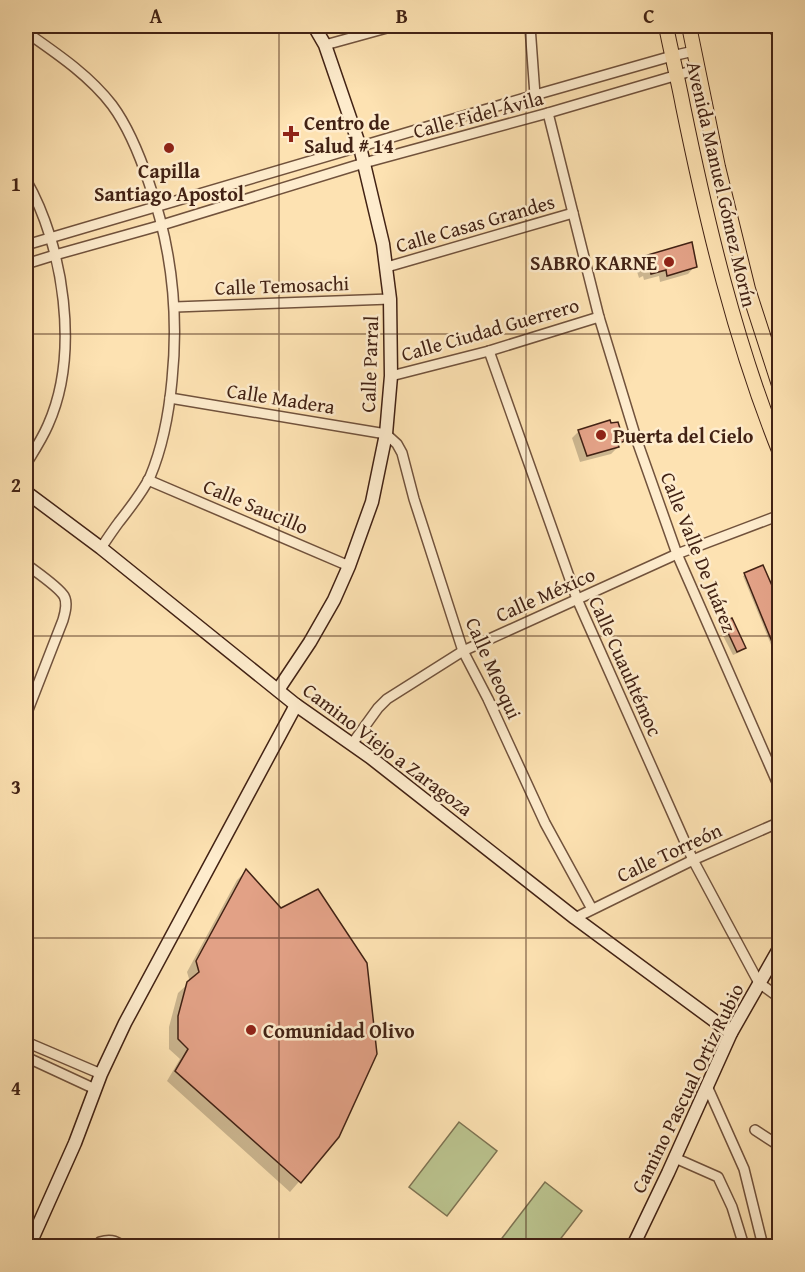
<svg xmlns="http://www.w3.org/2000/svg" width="805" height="1272" font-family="'Gentium Book Plus',serif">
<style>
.green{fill:#bbc48f;stroke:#7e7352;stroke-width:1.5}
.shadow{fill:#0003}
.building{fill:#e2a186;stroke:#422214;stroke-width:1.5}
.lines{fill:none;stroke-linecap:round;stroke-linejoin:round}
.street-casing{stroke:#71523c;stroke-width:12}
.secondary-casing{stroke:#422214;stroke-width:15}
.primary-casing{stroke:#422214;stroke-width:16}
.street{stroke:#feeccd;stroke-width:9}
.secondary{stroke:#feeccd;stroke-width:12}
.primary{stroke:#fde2b2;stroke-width:14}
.grid{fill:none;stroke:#422214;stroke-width:1.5;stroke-opacity:0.55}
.poi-dot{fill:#8f2418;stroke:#feeccd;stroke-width:2}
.labels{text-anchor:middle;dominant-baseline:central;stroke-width:5;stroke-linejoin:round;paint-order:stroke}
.street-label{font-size:20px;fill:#422214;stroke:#feeccd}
.poi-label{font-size:20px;font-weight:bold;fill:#422214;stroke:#feeccd;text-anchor:start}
.neatline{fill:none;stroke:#422214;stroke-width:2}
.grid-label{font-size:20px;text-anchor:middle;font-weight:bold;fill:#422214}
</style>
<rect width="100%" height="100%" fill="#fde2b2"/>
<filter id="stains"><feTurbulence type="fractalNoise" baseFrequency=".00333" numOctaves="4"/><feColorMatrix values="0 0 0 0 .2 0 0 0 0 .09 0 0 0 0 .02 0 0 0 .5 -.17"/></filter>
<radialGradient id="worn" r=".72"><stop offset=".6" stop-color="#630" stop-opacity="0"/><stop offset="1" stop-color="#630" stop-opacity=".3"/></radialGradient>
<g class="green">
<polygon points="459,1122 497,1151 447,1216 409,1187"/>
<polygon points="545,1182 582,1211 555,1246 496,1246"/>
</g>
<g class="shadow">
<polygon points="642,258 695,266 688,274 660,282 659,276 644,280 643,276 639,278 635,265"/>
<polygon points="610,425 622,440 617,446 618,447 611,454 580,462 572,438 579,431"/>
<polygon points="762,567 780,608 780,655 776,657 743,576"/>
<polygon points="724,623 744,648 740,652 733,655 719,628"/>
<polygon points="246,871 338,1137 290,1192 167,1081 180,1059 169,1049 169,1027 178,993 190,982 187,972 237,880"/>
</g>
<g class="building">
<polygon points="692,242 697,267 667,276 666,270 651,274 650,270 646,271 641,257"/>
<polygon points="610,420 611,423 618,422 624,441 618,444 619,447 587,456 578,430"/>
<polygon points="763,565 780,604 779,659 744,573"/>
<polygon points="732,618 746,648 737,652 723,622"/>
<polygon points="246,869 281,908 318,889 367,963 377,1054 339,1137 301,1183 175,1071 188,1049 178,1039 178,1016 187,982 199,972 196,961"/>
</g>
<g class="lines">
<g class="street-casing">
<g id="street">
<polyline points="530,26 535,95"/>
<path d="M26,32C56,53 89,75 112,105C129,128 140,156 149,183C172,248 179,311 172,380C169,413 163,446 150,477C142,493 130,508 119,522C113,530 107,539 101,548"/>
<polyline points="325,45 394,26"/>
<polyline points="548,113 599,317 636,438 677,554 780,789"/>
<path d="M26,180C64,246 80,354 48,425C42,439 34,451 26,464"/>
<polyline points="26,245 535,95 672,56 694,51"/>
<polyline points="26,264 55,255 162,225 364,163 548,113 698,69"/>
<polyline points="387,267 573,213"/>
<polyline points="175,307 390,299"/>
<polyline points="489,351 577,599 693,860 759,983 780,998"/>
<polyline points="391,376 489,351 599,317"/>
<polyline points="170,398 386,434 397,444 402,453 414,499 463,651 488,699 545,823 592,909"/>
<polyline points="148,480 349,566"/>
<path d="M26,564C35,571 59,587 64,596C68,603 65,613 63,620L26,715"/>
<polyline points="352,744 378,708 387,699 463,651 677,554 780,515"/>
<polyline points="575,918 693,860 780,822"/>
<polyline points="26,1042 101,1074"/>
<polyline points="26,1057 95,1089"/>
<polyline points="707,1086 744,1169 763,1246"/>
<polyline points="755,1130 775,1143 780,1147"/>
<polyline points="675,1158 718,1177 732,1207 744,1246"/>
<path d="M97,1246L100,1242C109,1239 115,1240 123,1246"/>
</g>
</g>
<g class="secondary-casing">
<g id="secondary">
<polyline points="774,26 780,35"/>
<polyline points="26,492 101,548 296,705 370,757 575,918 731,1033"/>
<polyline points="278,690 310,642 334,600 349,566 372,502 386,434 391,376 390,299 383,244 360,147 325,45 314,26"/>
<polyline points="29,1246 75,1143 101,1074 125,1023 296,705"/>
<polyline points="633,1246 668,1173 731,1033 780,947"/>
</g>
</g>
<g class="primary-casing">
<g id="primary">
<path d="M666,26C671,52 678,79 683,106C707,223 735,341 780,453"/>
<polyline points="689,26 718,167 748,289 780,388"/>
</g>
</g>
<use href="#street" class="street"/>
<use href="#secondary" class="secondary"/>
<use href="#primary" class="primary"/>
</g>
<path class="grid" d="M279,26V1246M526,26V1246M26,334H780M26,636H780M26,938H780"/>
<g class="poi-dot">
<path d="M288 125h6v6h6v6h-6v6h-6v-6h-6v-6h6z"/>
<circle cx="169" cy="148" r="6"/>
<circle cx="669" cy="262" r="6"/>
<circle cx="601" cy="435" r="6"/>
<circle cx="251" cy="1030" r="6"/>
</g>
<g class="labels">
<g class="street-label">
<text transform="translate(478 114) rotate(-15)">Calle Fidel Ávila</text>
<text transform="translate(722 184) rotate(77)">Avenida Manuel Gómez Morín</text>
<text transform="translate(475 223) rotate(-16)">Calle Casas Grandes</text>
<text transform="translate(282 285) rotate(-2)">Calle Temosachi</text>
<text transform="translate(490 329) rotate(-16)">Calle Ciudad Guerrero</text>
<text transform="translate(369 364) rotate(-88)">Calle Parral</text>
<text transform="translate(281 398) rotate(9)">Calle Madera</text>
<text transform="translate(256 506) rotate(23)">Calle Saucillo</text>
<text transform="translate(699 552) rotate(68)">Calle Valle De Juárez</text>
<text transform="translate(545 594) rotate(-24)">Calle México</text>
<text transform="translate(626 666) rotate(66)">Calle Cuauhtémoc</text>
<text transform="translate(494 668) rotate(66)">Calle Meoqui</text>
<text transform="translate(388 749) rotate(37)">Camino Viejo a Zaragoza</text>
<text transform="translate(669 852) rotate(-25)">Calle Torreón</text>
<text transform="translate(687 1088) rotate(-64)">Camino Pascual Ortiz Rubio</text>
</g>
<g class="poi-label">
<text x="304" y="122">Centro de<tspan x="304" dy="23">Salud # 14</tspan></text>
<text x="169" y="170" text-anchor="middle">Capilla<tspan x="169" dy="23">Santiago Apostol</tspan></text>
<text x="657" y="262" text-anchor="end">SABRO KARNE</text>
<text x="613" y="435">Puerta del Cielo</text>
<text x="263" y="1030">Comunidad Olivo</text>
</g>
</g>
<rect width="805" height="1272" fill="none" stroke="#fde2b2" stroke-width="66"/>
<rect x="33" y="33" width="739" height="1206" class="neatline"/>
<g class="grid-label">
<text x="156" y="23">A</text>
<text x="402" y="23">B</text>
<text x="649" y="23">C</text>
<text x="16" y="191">1</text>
<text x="16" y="492">2</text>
<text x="16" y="794">3</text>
<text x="16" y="1095">4</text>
</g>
<rect width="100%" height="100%" filter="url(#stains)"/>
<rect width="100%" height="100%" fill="url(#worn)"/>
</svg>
